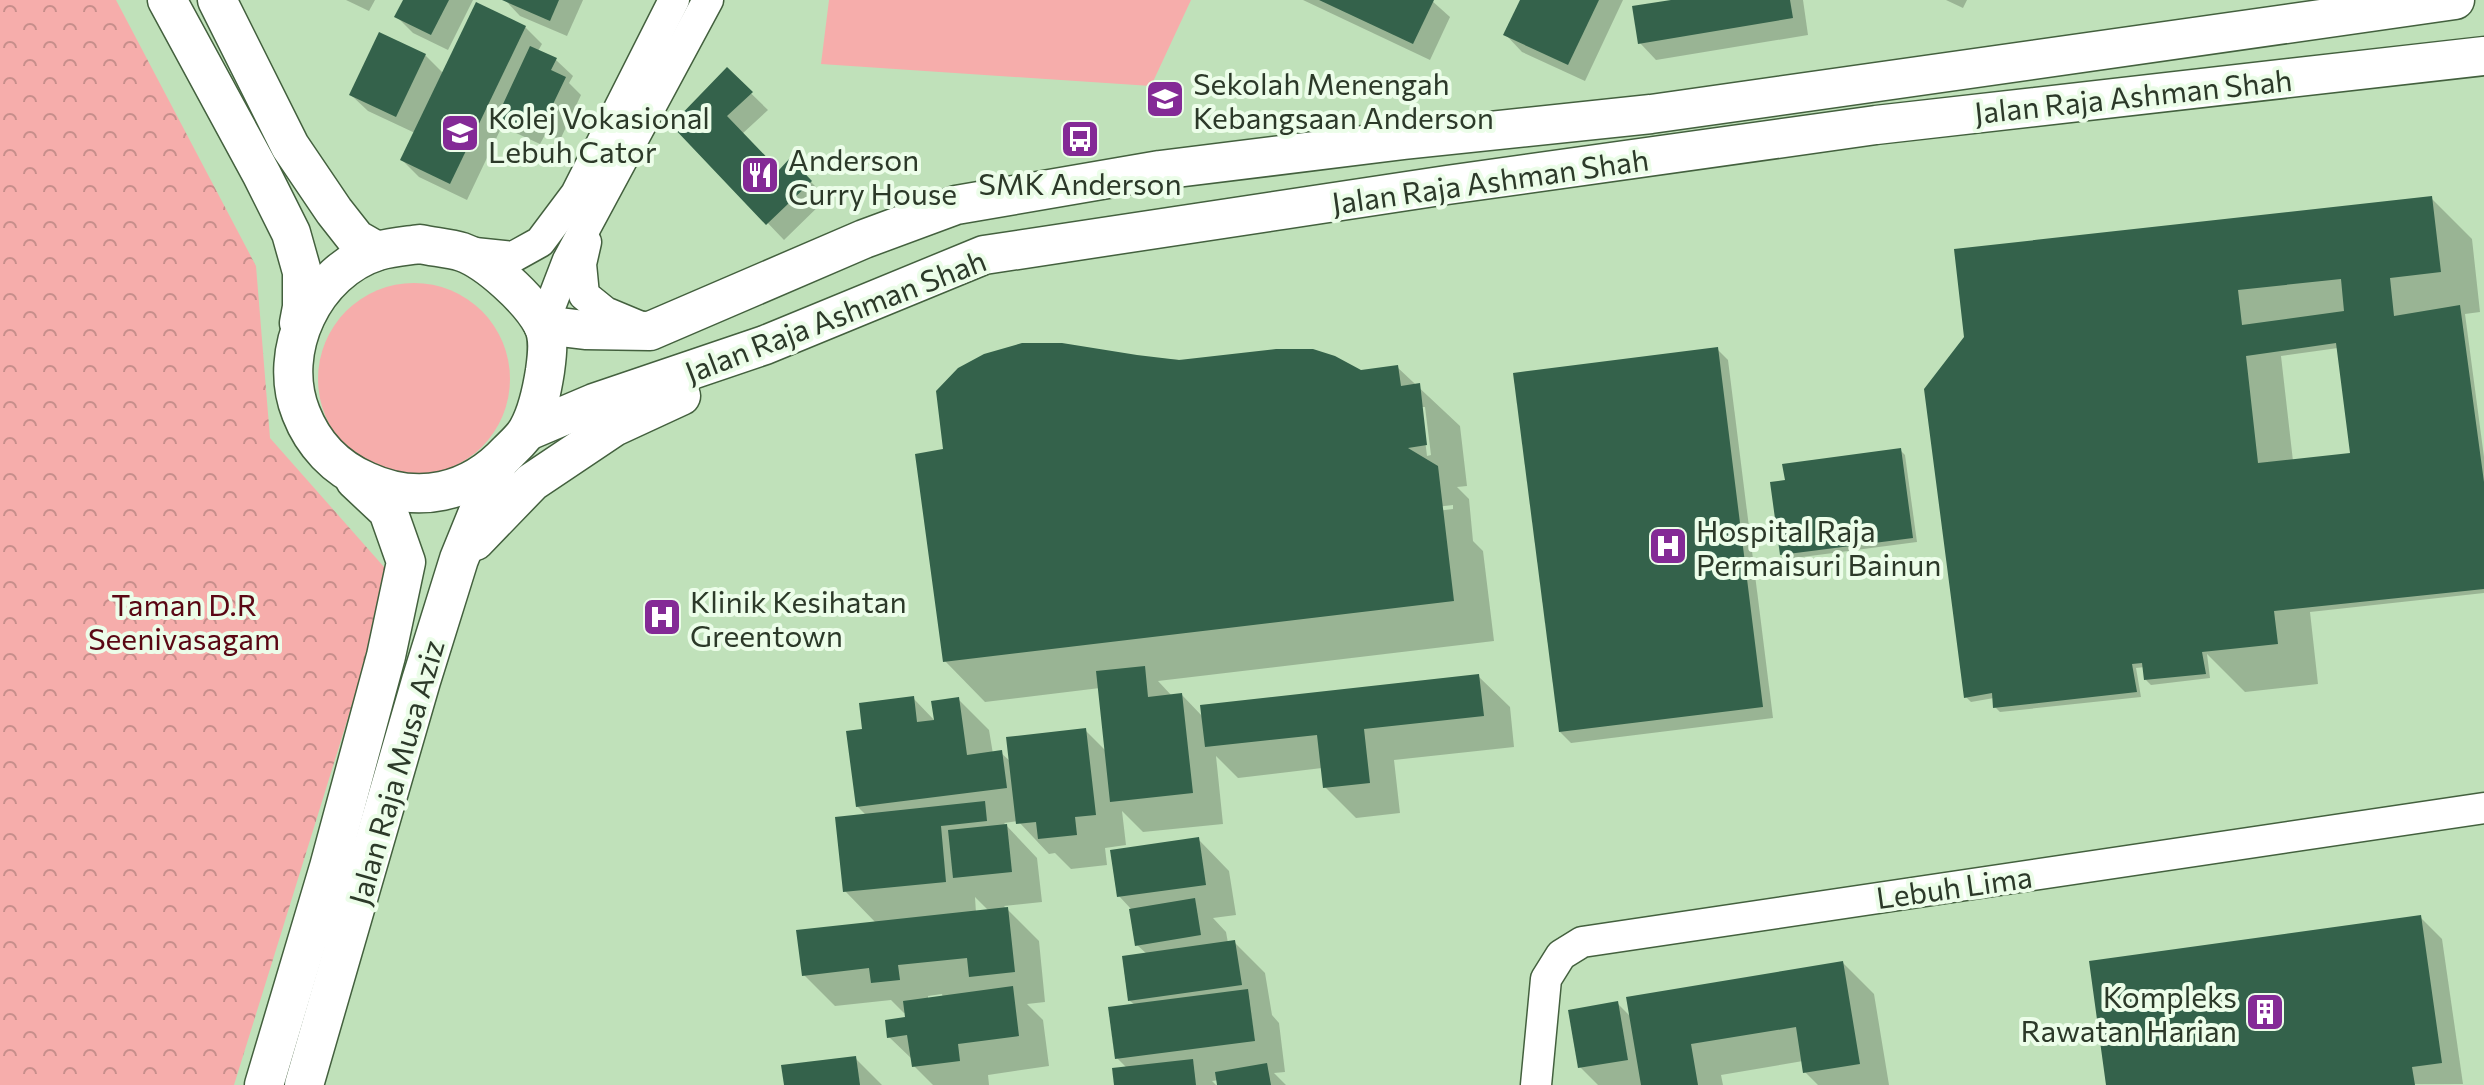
<svg xmlns="http://www.w3.org/2000/svg" width="2484" height="1085" font-family="Commissioner,sans-serif">
<style>
.grass{fill:#f6adab}
.forest{fill:url(#forest-crowns)}
.shadow{fill:#0003;fill-rule:evenodd}
.building{fill:#34624b;fill-rule:evenodd}
.lines{fill:none;stroke-linecap:round;stroke-linejoin:round}
.minor-casing{stroke:#43603e;stroke-width:33}
.major-casing{stroke:#43603e;stroke-width:41}
.minor{stroke:#fff;stroke-width:30}
.major{stroke:#fff;stroke-width:38}
.labels{text-anchor:middle;dominant-baseline:central;stroke-width:8;stroke-linejoin:round;paint-order:stroke}
.poi-label{font-size:30px;fill:#2c3929;stroke:#ecfde9;text-anchor:start}
.street-label{font-size:30px;fill:#2c3929;stroke:#ecfde9}
.park-label{font-size:30px;fill:#5a0714;stroke:#ecfde9}
</style>
<defs>
<pattern id="forest-crowns" width="20" height="18" patternUnits="userSpaceOnUse" patternTransform="scale(2)"><rect width="20" height="18" fill="#f6adab"/><path d="M2 6a3 3 0 1 1 6 0M12 15a3 3 0 1 1 6 0" fill="none" stroke="#c78e8b"/></pattern>
</defs>
<rect width="100%" height="100%" fill="#c0e1ba"/>
<g class="grass">
<polygon points="829,0 1191,0 1151,86 821,64"/>
<circle cx="414" cy="379" r="96"/>
</g>
<polygon class="forest" points="0,0 116,0 256,266 270,438 392,576 234,1085 0,1085"/>
<g class="shadow">
<polygon points="346,0 375,0 369,11"/>
<polygon points="405,0 473,0 448,50 413,33 396,16"/>
<polygon points="505,0 583,0 567,36 520,16"/>
<polygon points="1303,0 1431,0 1450,17 1430,60"/>
<polygon points="1522,0 1623,0 1585,81 1522,52 1506,35"/>
<polygon points="1684,0 1803,0 1808,35 1656,60 1640,43"/>
<polygon points="1946,0 1967,0 1963,8"/>
<polygon points="525,27 542,44 538,51 556,60 573,76 569,83 581,95 560,140 546,133 540,144 516,133 504,122 467,200 419,177 402,160 415,133 368,111 351,95 425,55 444,74"/>
<polygon points="727,70 768,110 742,134 779,173 790,161 827,198 784,240 674,125"/>
<path d="M2432,199L2472,239L2480,312L2465,314L2484,457V593L2310,612L2318,684L2245,692L2207,654L2210,678L2151,685L2146,680L2145,667L2136,668L2141,697L2000,712L1995,707L1994,698L1971,702L1966,697L1926,390ZM2338,348L2352,455L2293,461L2281,356Z"/>
<polygon points="1717,349 1728,360 1773,718 1571,743 1560,732"/>
<path d="M1137,357L1360,372L1397,367L1460,426L1467,486L1457,487L1469,499L1473,541L1483,551L1494,641L1158,681L1172,696L1182,695L1203,717L1478,676L1510,707L1514,747L1394,760L1400,813L1356,818L1325,787L1322,768L1238,778L1216,756L1223,824L1143,832L1122,811L1126,845L1105,848L1107,865L1071,869L1055,853L1049,854L1018,821L1004,823L1037,858L1042,902L1004,906L1039,941L1045,1002L1027,1004L1043,1020L1049,1066L988,1075L989,1085H933L914,1066L913,1060L889,1037L907,1019L906,1012L904,1013L891,1000L835,1006L804,975L877,924L845,891L866,815L857,806L864,730L913,698L936,722L958,699L989,730L993,754L1001,753L1011,762L1085,730L1107,752L1100,688L985,702L945,661L942,451ZM1421,407H1425L1431,455L1427,456ZM1453,505V509L1361,520V516ZM975,897L989,911L976,913ZM942,994L943,998L928,1000V996Z"/>
<polygon points="1900,450 1905,455 1917,542 1787,559 1782,554 1787,482"/>
<polygon points="1198,839 1229,871 1236,915 1213,918 1226,932 1228,943 1234,942 1265,973 1272,1015 1279,1023 1285,1072 1274,1073 1286,1085 1219,1085 1219,1080 1212,1081 1216,1085 1116,1085 1127,1068 1117,1058 1135,1005 1130,1001 1147,954 1137,945 1131,909 1119,896"/>
<polygon points="2420,917 2442,939 2463,1084 2108,1085"/>
<polygon points="1843,963 1874,994 1889,1085 1818,1085 1805,1072 1803,1061 1721,1075 1723,1085 1598,1085 1580,1067 1617,1003 1631,1017"/>
<polygon points="855,1058 882,1085 786,1085"/>
</g>
<g class="building">
<polygon points="403,0 449,0 431,35 394,17"/>
<polygon points="502,0 559,0 550,21"/>
<polygon points="1319,0 1434,0 1413,44"/>
<polygon points="1520,0 1599,0 1568,65 1503,35"/>
<polygon points="1671,0 1790,0 1793,18 1638,44 1632,6"/>
<polygon points="476,2 526,26 450,184 400,160"/>
<polygon points="379,32 426,54 396,117 349,95"/>
<polygon points="530,46 557,58 551,70 566,77 543,125 529,118 523,129 497,117"/>
<polygon points="727,67 753,92 727,116 779,170 790,158 812,181 766,225 671,125"/>
<path d="M2432,196L2441,272L2390,278L2394,316L2460,305L2484,482V589L2274,611L2278,644L2202,652L2206,674L2144,680L2142,663L2132,664L2137,692L1993,708L1992,693L1964,698L1924,389L1964,337L1954,249ZM2341,279L2344,311L2242,325L2238,290ZM2336,343L2350,453L2258,463L2246,356Z"/>
<polygon points="1022,343 1062,343 1137,355 1179,360 1276,349 1313,349 1335,356 1361,370 1398,365 1401,386 1420,383 1427,445 1408,448 1438,466 1454,601 943,662 915,454 943,449 936,391 958,368 984,354"/>
<polygon points="1718,347 1763,707 1559,732 1513,373"/>
<polygon points="1901,448 1913,538 1780,555 1770,482 1785,480 1782,464"/>
<polygon points="1145,666 1148,697 1182,693 1193,793 1110,802 1096,671"/>
<polygon points="1479,674 1484,716 1364,729 1370,783 1323,788 1317,735 1205,747 1200,705"/>
<polygon points="914,696 917,722 934,720 931,701 959,697 967,755 1002,750 1007,788 856,807 846,731 862,729 859,703"/>
<polygon points="1086,728 1096,815 1075,817 1077,835 1038,839 1036,822 1016,824 1006,737"/>
<polygon points="985,801 987,821 941,826 946,882 843,892 835,817"/>
<polygon points="1007,824 1012,872 953,878 948,830"/>
<polygon points="1199,837 1206,885 1117,897 1110,850"/>
<polygon points="1195,898 1201,935 1135,946 1129,909"/>
<polygon points="1008,907 1015,972 969,977 967,958 898,965 900,980 871,983 869,968 802,976 796,930"/>
<polygon points="2421,915 2442,1063 2412,1067 2415,1085 2106,1085 2089,961"/>
<polygon points="1235,940 1242,985 1128,1001 1122,956"/>
<polygon points="1843,961 1860,1064 1803,1073 1796,1027 1691,1044 1698,1085 1641,1085 1626,997"/>
<polygon points="1013,986 1019,1036 958,1044 960,1061 912,1067 907,1035 887,1038 885,1020 905,1017 903,1001"/>
<polygon points="1248,989 1255,1041 1115,1059 1108,1007"/>
<polygon points="1618,1001 1628,1060 1578,1068 1568,1010"/>
<polygon points="856,1056 860,1085 784,1085 781,1065"/>
<polygon points="1193,1059 1196,1085 1114,1085 1112,1068"/>
<polygon points="1267,1063 1271,1085 1217,1085 1215,1072"/>
</g>
<g class="lines">
<g class="minor-casing">
<g id="minor">
<polyline points="586,242 581,264 584,295 605,312 641,327"/>
<polyline points="465,252 513,257 540,242 576,194 674,0"/>
<polyline points="543,325 568,260 708,0"/>
<polyline points="1536,1085 1546,979 1561,955 1582,942 2484,808"/>
</g>
</g>
<g class="major-casing">
<g id="major">
<polyline points="167,0 262,175 291,233 302,272 302,307 299,323"/>
<polyline points="217,0 290,146 334,211 356,239 377,251"/>
<path d="M420,244C433,247 449,248 462,252C488,261 529,299 542,323C550,337 547,356 545,371C542,390 538,411 528,429C524,437 515,445 508,452C470,493 418,505 366,481C336,468 313,444 301,413C276,351 314,271 378,251C391,247 406,246 420,244Z"/>
<polyline points="543,325 585,330 650,331 864,239 956,205 1160,170 1404,140 1651,114 2455,0"/>
<polyline points="528,431 594,403 765,345 984,255 1447,185 1876,125 2484,56"/>
<polyline points="475,541 532,482 614,427 681,396"/>
<polyline points="264,1085 329,867 386,656 406,562 388,511 355,480"/>
<polyline points="304,1085 421,681 459,559 498,463"/>
</g>
</g>
<use href="#minor" class="minor"/>
<use href="#major" class="major"/>
</g>
<defs>
<g id="school-square" transform="scale(2)"><rect x="-9" y="-9" width="18" height="18" rx="4" fill="#842a96" stroke="#ecfde9"/><path d="M0-5L7-2L0 1L-7-2ZM-4 1L0 2.5L4 1V4Q0 6-4 4Z" fill="#fff"/></g>
<g id="bus-square" transform="scale(2)"><rect x="-9" y="-9" width="18" height="18" rx="4" fill="#842a96" stroke="#ecfde9"/><path d="M-5-6H5V4H4V6H2V4H-2V6H-4V4H-5ZM-3.5-4V0h7V-4ZM-3.5 1.2v1.5H-2V1.2ZM2 1.2v1.5H3.5V1.2Z" fill="#fff"/></g>
<g id="restaurant-square" transform="scale(2)"><rect x="-9" y="-9" width="18" height="18" rx="4" fill="#842a96" stroke="#ecfde9"/><path d="M-5-6h1v4h1v-4h1v4h1v-4h1v5L-1.5 .5V6h-2V.5L-5-1ZM5-6V6H3V1.5H1.5Q1.5-4 5-6Z" fill="#fff"/></g>
<g id="hospital-square" transform="scale(2)"><rect x="-9" y="-9" width="18" height="18" rx="4" fill="#842a96" stroke="#ecfde9"/><path d="M-5-5h3v3.5h4V-5h3V5h-3V1.5h-4V5h-3Z" fill="#fff"/></g>
<g id="building-square" transform="scale(2)"><rect x="-9" y="-9" width="18" height="18" rx="4" fill="#842a96" stroke="#ecfde9"/><path d="M-4-6H4V6H1V3H-1V6H-4ZM-2.5-4.3h1.7v1.8h-1.7ZM.8-4.3h1.7v1.8H.8ZM-2.5-1h1.7V.8h-1.7ZM.8-1h1.7V.8H.8Z" fill="#fff"/></g>
</defs>
<g fill-rule="evenodd">
<use href="#school-square" x="1165" y="99"/>
<use href="#school-square" x="460" y="133"/>
<use href="#bus-square" x="1080" y="139"/>
<use href="#restaurant-square" x="760" y="175"/>
<use href="#hospital-square" x="1668" y="546"/>
<use href="#hospital-square" x="662" y="617"/>
<use href="#building-square" x="2265" y="1012"/>
</g>
<g class="labels">
<g class="poi-label">
<text x="1193" y="82">Sekolah Menengah<tspan x="1193" dy="34">Kebangsaan Anderson</tspan></text>
<text x="488" y="116">Kolej Vokasional<tspan x="488" dy="34">Lebuh Cator</tspan></text>
<text x="788" y="158">Anderson<tspan x="788" dy="34">Curry House</tspan></text>
<text x="1080" y="182" text-anchor="middle">SMK Anderson</text>
<text x="1696" y="529">Hospital Raja<tspan x="1696" dy="34">Permaisuri Bainun</tspan></text>
<text x="690" y="600">Klinik Kesihatan<tspan x="690" dy="34">Greentown</tspan></text>
<text x="2237" y="995" text-anchor="end">Kompleks<tspan x="2237" dy="34">Rawatan Harian</tspan></text>
</g>
<g class="street-label">
<text transform="translate(2133 95) rotate(-6)">Jalan Raja Ashman Shah</text>
<text transform="translate(1490 180) rotate(-8)">Jalan Raja Ashman Shah</text>
<text transform="translate(835 315) rotate(-21)">Jalan Raja Ashman Shah</text>
<text transform="translate(395 772) rotate(-74)">Jalan Raja Musa Aziz</text>
<text transform="translate(1954 886) rotate(-8)">Lebuh Lima</text>
</g>
<g class="park-label">
<text x="184" y="603">Taman D.R<tspan x="184" dy="34">Seenivasagam</tspan></text>
</g>
</g>
</svg>
